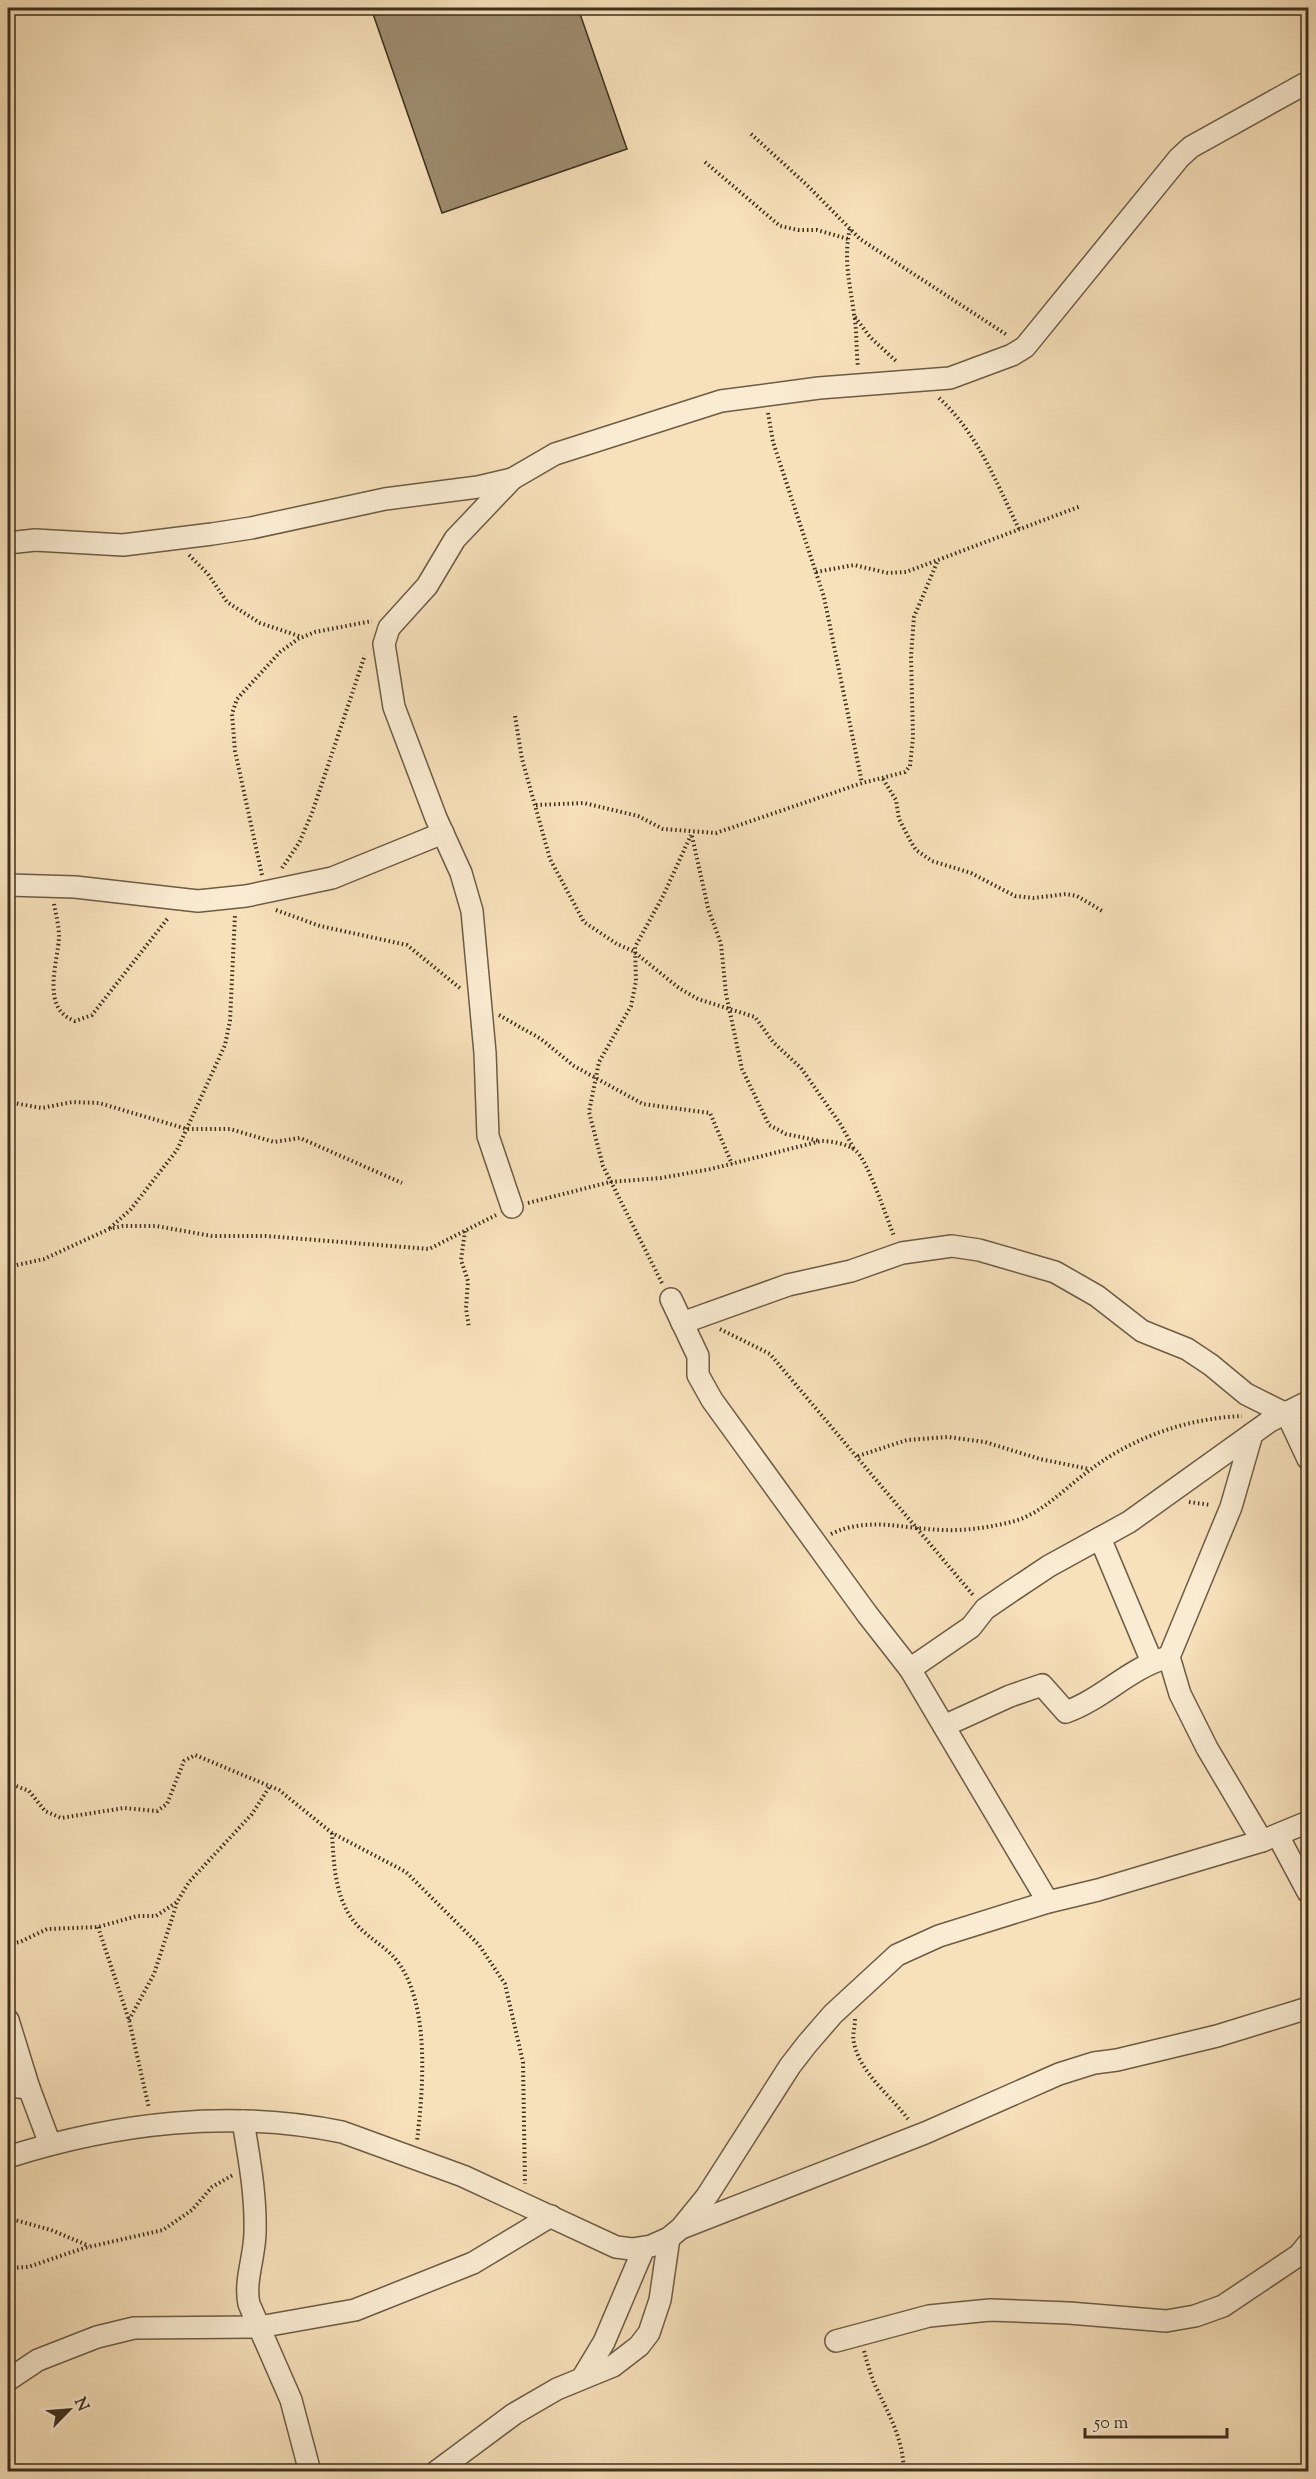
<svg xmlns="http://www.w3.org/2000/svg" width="1316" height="2479" font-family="'Sorts Mill Goudy',serif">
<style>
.building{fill:#9e8c6f;stroke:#3e2f1d;stroke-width:1.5}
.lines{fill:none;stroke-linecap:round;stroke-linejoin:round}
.minor-casing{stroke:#6c5c44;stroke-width:24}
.path{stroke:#3e2f1d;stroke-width:4;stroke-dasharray:1.5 3;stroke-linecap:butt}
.minor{stroke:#faecd2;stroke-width:21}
</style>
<rect width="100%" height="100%" fill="#f7e1ba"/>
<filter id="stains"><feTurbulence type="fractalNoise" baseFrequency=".00333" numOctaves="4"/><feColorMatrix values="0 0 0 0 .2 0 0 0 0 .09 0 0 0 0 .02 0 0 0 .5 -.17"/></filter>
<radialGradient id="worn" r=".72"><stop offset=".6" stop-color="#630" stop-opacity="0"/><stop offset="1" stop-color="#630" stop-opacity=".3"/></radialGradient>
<polygon class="building" points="371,8 578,8 627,149 442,213"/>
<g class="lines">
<g class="minor-casing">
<g id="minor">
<polyline points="8,543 35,540 123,545 212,534 251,528 385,499 478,487 512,479"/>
<polyline points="8,885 75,887 198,901 246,896 332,878 443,833"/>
<polyline points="512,1207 488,1136 485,1053 472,911 461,873 436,818 394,707 384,644 389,628 427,586 455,539 512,479 555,454 721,401 819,388 950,378 1012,355 1025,347 1179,158 1191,147 1308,82"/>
<polyline points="671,1299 698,1356 698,1375 712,1400 867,1614 910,1669 1048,1902"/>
<polyline points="682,1323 788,1285 851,1271 902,1253 952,1246 979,1250 1055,1272 1097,1296 1142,1331 1187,1349 1211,1365 1246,1394 1284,1413"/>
<polyline points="1286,1412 1308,1459"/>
<polyline points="1252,1434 1231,1507 1169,1657 1180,1694 1207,1748 1262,1841"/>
<polyline points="1100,1538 1152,1662"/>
<polyline points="910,1669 971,1627 985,1609 1007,1594 1049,1566 1129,1522 1270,1421 1308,1402"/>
<path d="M944,1726L1010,1696L1042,1685L1066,1712C1103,1699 1130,1667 1169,1657"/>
<polyline points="1278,1836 1308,1892"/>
<polyline points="8,2020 29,2088 50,2144"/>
<polyline points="8,2086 29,2088"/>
<path d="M243,2121C249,2158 256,2194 255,2232C255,2256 244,2281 249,2304L291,2400L310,2472"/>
<path d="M8,2157C115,2123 231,2109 342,2132L463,2176L616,2247L632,2249L651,2246L669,2238L681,2228L707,2196L790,2066L807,2044L833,2014L897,1955L939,1936L1048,1902L1098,1890L1262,1841L1308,1822"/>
<polyline points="684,2227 925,2133 1059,2074 1094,2063 1117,2060 1217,2036 1308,2008"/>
<polyline points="836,2341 929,2316 990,2310 1069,2313 1166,2321 1195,2316 1223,2306 1299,2255 1308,2244"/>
<polyline points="583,2377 604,2342 644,2248"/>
<polyline points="8,2380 38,2360 97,2337 134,2328 259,2327 355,2310 473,2263 551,2216"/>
<polyline points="436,2472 514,2414 557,2389 613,2366 639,2346 649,2333 660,2300 669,2238"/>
</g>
</g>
<g class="path">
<polyline points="751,134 807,185 860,239 1007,335"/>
<polyline points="705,162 780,226 798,230 817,230 848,239"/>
<path d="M850,229C843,258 850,284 854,314C857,331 856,349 858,367"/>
<polyline points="855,317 870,337 897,362"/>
<path d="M939,398C978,434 996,482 1019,529"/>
<polyline points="768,413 773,442 824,597 862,783"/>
<polyline points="189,555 208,574 227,602 260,623 302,637"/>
<polyline points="816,572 854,565 888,573 906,572 1081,506"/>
<polyline points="515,716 522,759 550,859 584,922 617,944 633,951 679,988 698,999 755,1017 773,1042 801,1068 841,1125 854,1149"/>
<polyline points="883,779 896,800 899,819 911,842 916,850 932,861 971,873 1015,896 1034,898 1066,894 1077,896 1104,912"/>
<polyline points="536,805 584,803 638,816 663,829 716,833 862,783 905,772 910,766 913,737 911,656 914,617 938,560"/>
<polyline points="692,836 708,908 721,944 726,994 742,1069 769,1125 786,1134 820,1141"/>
<polyline points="282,868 299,843 312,813 365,655"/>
<polyline points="262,875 235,751 232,714 237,699 280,652 298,639 315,632 372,621"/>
<path d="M54,904C56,915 59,926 59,937C58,962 40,1009 75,1021L92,1015L168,918"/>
<polyline points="276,910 320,926 407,945 461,989"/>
<polyline points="499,1015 541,1039 574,1066 643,1104 710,1113 732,1164"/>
<polyline points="8,1102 42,1108 72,1102 99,1103 187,1129 230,1129 274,1142 300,1138 402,1183"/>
<path d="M528,1203L610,1182L661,1178L711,1169L821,1141C832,1141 848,1144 856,1151C868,1161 887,1219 894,1236"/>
<polyline points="110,1228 131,1209 177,1150 225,1045 230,1021 235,915"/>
<polyline points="465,1231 461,1260 468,1281 466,1308 469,1328"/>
<polyline points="8,1267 44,1259 109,1229 123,1226 156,1226 212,1236 266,1236 429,1249 496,1215"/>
<polyline points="662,1283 603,1166 589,1112 599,1062 631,1006 636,981 635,947 663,896 691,835"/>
<polyline points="720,1329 770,1354 973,1595"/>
<polyline points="858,1456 907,1440 948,1437 985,1442 1040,1459 1089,1469"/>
<polyline points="1189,1502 1211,1505"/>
<path d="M831,1534C868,1516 904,1529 943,1530C966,1531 992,1527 1015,1521C1044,1512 1066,1487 1090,1470C1133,1437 1189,1418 1242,1416"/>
<polyline points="8,1783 29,1791 45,1811 61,1818 124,1808 157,1811 167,1804 184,1761 195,1755 279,1790 332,1833 406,1872 479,1945 505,1984 523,2062 525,2184"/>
<path d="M332,1833C334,1868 335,1906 363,1931C376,1943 390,1950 400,1965C430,2010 423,2090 417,2141"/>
<polyline points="98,1927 129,2020 149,2108"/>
<polyline points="8,1944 20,1942 47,1929 98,1927 137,1916 156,1916 177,1902 189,1882 252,1814 270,1786"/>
<path d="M855,2019C855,2027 852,2035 854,2043C860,2073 891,2096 908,2119"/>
<polyline points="129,2020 154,1974 177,1903"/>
<polyline points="8,2218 51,2230 89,2246"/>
<polyline points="8,2268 28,2267 84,2248 163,2230 192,2210 212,2187 233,2175"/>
<path d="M864,2351C867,2362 870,2373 874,2383C888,2413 903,2437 904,2472"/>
</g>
<use href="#minor" class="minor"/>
</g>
<rect width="1316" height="2479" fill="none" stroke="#f7e1ba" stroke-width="30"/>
<rect x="9" y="9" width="1298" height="2461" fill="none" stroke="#3e2f1d" stroke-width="3"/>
<rect x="15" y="15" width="1286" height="2449" fill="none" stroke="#3e2f1d" stroke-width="1.5"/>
<g transform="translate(69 2410) rotate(65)" stroke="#faecd2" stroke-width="4.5" paint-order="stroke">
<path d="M0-4.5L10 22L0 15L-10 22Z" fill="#3e2f1d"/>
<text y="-9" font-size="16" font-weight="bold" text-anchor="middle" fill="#3e2f1d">N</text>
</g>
<path d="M1085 2428v9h142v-9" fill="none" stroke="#3e2f1d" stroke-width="3"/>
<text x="1094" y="2428" font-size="18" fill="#3e2f1d" stroke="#faecd2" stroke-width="4.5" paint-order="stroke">50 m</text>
<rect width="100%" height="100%" filter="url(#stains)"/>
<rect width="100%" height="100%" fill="url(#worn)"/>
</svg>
